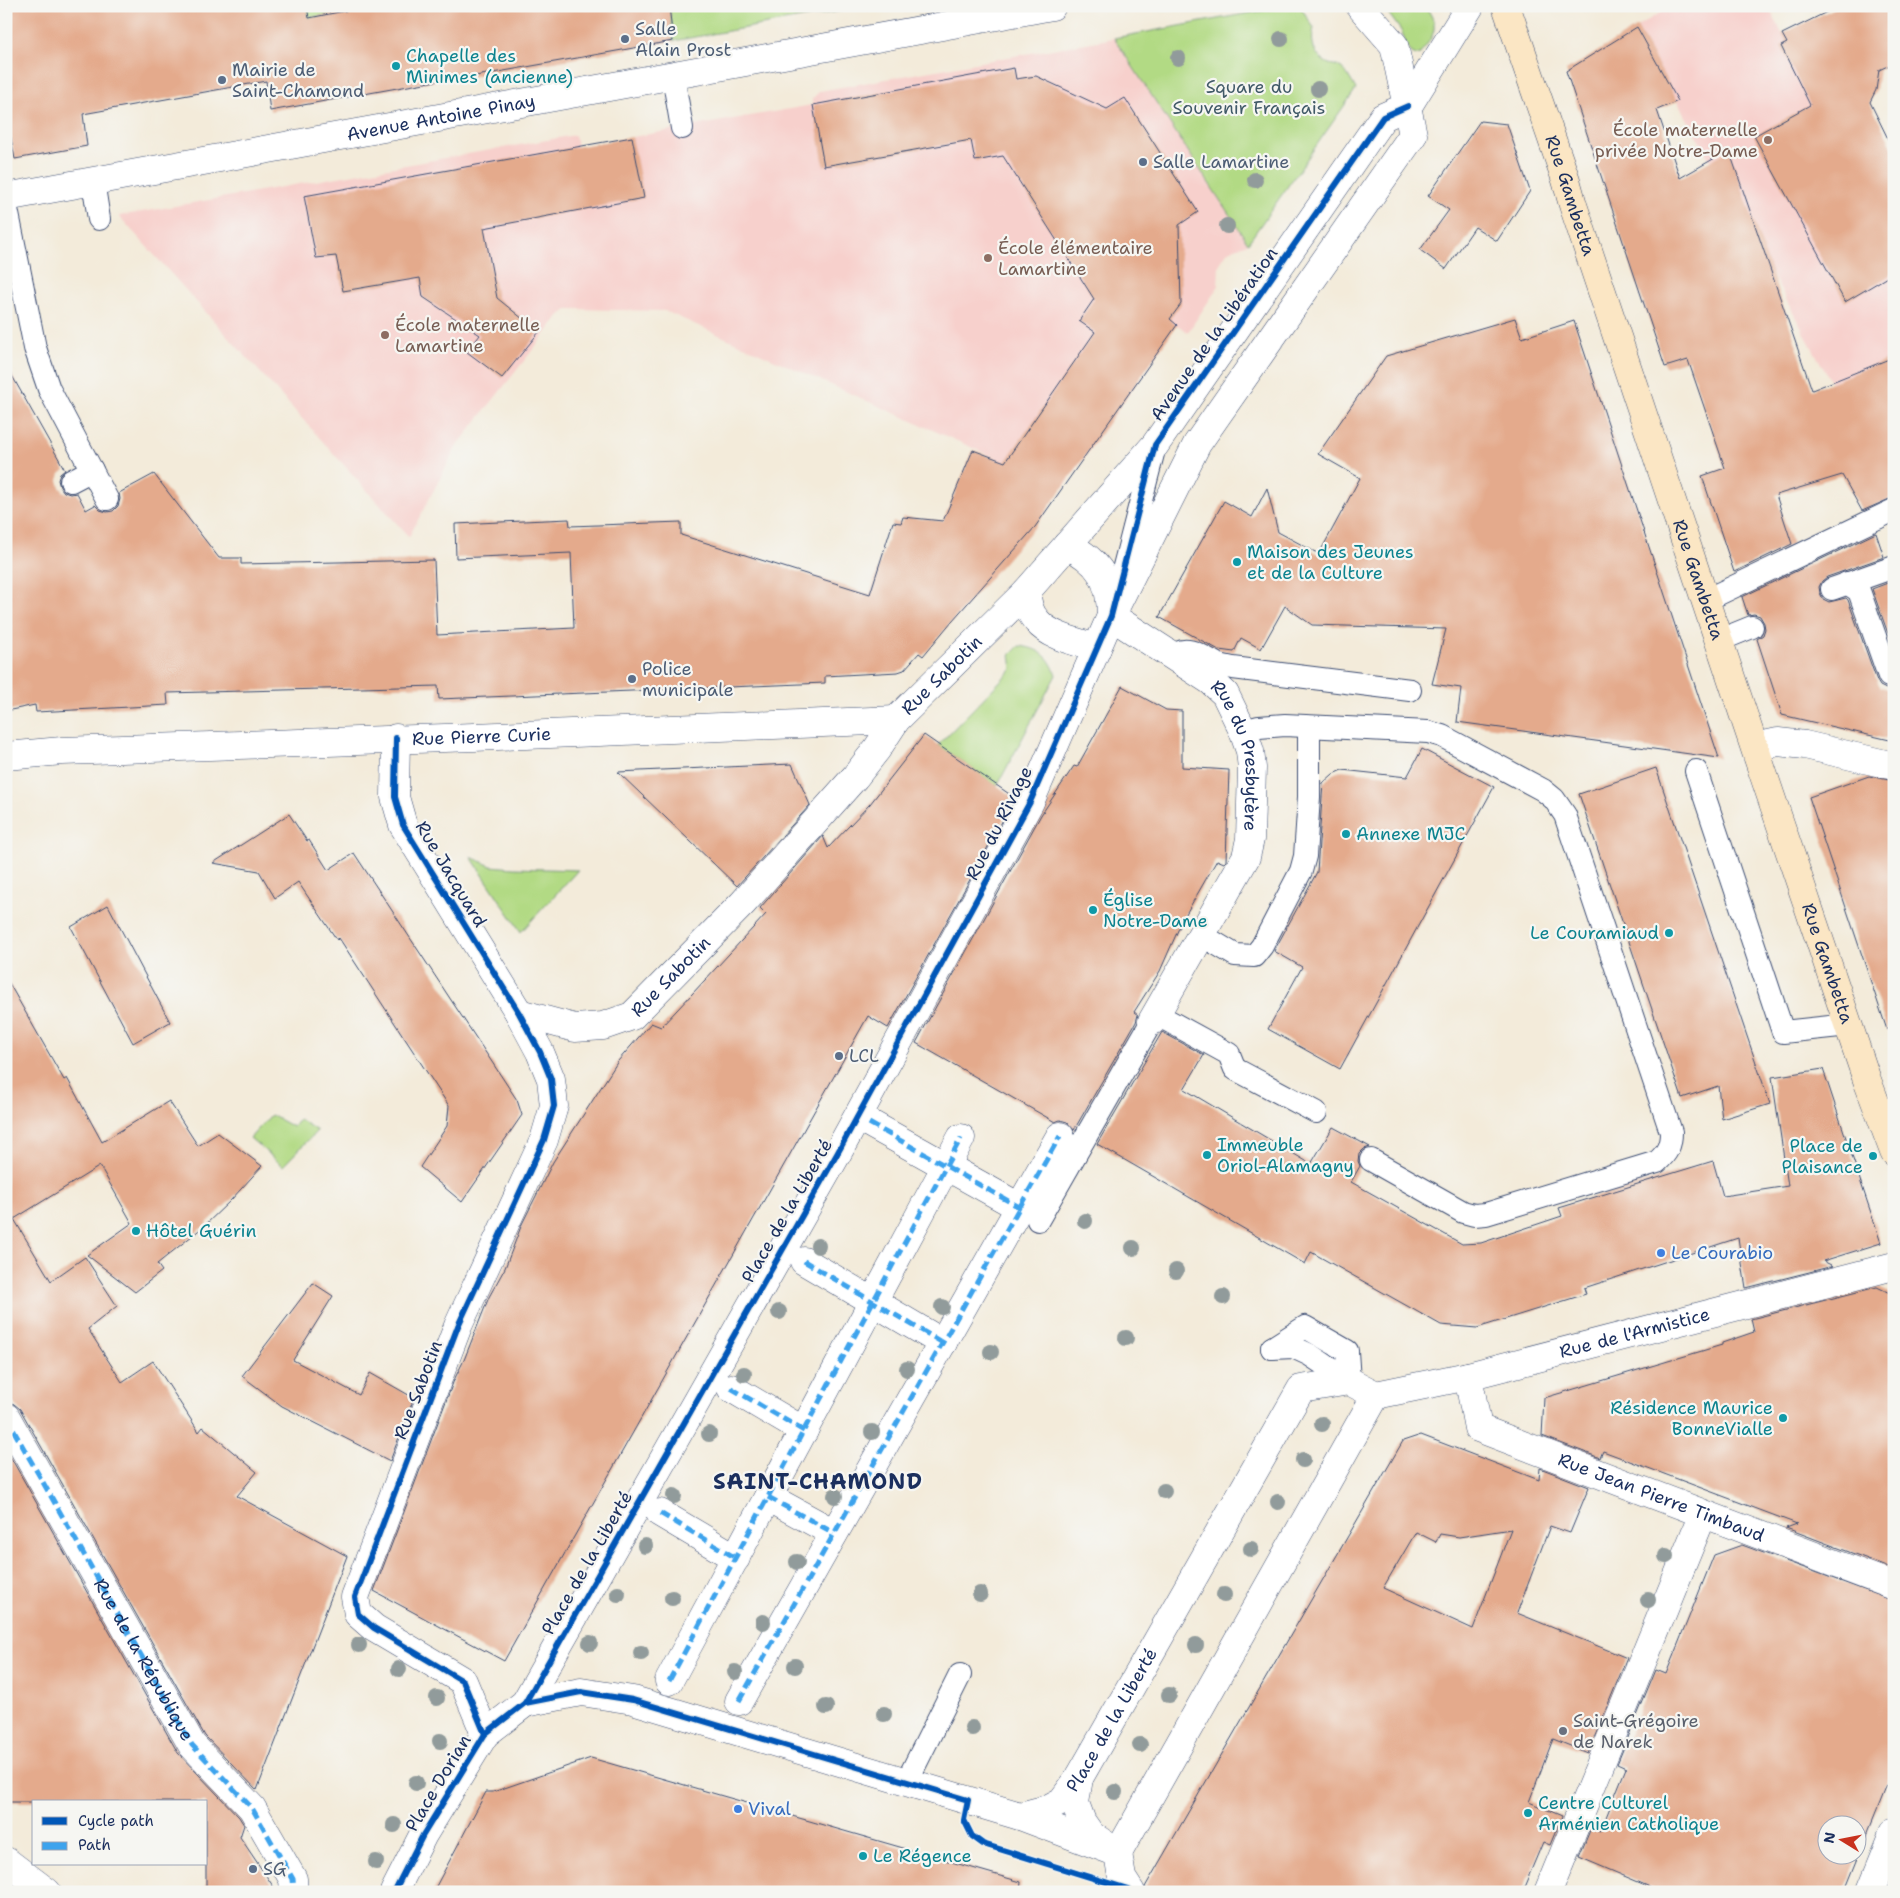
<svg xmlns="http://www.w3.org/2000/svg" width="1900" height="1898" font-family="'Shantell Sans',sans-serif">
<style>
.built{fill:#f7d0cc}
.green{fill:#b2da84;stroke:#668471}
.building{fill:#e4aa8c;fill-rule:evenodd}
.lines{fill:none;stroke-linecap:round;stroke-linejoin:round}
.service-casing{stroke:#3b4b71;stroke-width:24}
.pedestrian-casing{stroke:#3b4b71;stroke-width:29}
.minor-casing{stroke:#3b4b71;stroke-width:29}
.secondary-casing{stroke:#3b4b71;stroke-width:29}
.service{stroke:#fff;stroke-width:22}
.pedestrian{stroke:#fff;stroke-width:28}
.minor{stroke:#fff;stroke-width:28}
.secondary{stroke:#fbe6c4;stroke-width:28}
.quiet{stroke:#3da3ed;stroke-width:5;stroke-dasharray:10 5;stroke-linecap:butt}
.cycleway-casing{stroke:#f6f6f2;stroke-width:9}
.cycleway{stroke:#0057b8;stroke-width:6}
.tree{fill:#919b9b}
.service-dot{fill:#5c6f8a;stroke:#f6f6f2;stroke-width:2}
.culture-dot{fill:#0f9aa8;stroke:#f6f6f2;stroke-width:2}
.education-dot{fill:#8d6e63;stroke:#f6f6f2;stroke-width:2}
.shop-dot{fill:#3f7fe0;stroke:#f6f6f2;stroke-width:2}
.worship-dot{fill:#6b7280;stroke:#f6f6f2;stroke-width:2}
.labels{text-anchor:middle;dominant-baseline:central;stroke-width:4.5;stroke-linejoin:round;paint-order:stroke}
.service-label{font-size:18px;fill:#4e5e75;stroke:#f6f6f2;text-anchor:start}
.culture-label{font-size:18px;fill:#0d838f;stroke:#f6f6f2;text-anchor:start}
.park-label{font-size:18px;fill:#415a68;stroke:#f6f6f2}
.street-label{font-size:18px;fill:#1b2f5e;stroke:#f6f6f2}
.education-label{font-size:18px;fill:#785e54;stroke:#f6f6f2;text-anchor:start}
.shop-label{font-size:18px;fill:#366cbe;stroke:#f6f6f2;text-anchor:start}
.worship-label{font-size:18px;fill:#5b616d;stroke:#f6f6f2;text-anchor:start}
.district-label{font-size:22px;font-weight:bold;letter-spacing:1px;fill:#1b2f5e;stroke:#f6f6f2}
</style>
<rect width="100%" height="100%" fill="#f6f6f2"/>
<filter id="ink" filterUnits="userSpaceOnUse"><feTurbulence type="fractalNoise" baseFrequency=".02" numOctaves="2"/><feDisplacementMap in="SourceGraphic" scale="10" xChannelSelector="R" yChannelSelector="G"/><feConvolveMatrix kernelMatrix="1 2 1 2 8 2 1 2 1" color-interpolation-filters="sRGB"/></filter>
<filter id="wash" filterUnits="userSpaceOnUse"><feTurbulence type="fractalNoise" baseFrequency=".0096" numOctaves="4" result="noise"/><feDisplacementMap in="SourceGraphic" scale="20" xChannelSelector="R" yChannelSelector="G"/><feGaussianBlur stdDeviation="1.12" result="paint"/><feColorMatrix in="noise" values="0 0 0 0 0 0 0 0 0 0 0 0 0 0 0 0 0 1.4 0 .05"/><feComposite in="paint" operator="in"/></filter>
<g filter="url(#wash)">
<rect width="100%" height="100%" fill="#f3ebda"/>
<g class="built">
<polygon points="1671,6 1768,6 1894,253 1894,357 1831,382 1637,27"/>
<polygon points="1114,38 1248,243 1228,251 1219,265 1218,287 1188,332 1177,325 1063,488 665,311 573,309 567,310 560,315 457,446 409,537 119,216 575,135 577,147 812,105 812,99 820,91"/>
</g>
<g class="green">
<polygon points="307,6 370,6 309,18"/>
<polygon points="669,6 868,6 673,41"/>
<path d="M1288,6H1300L1314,28C1310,43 1314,57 1329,64C1332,65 1337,65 1340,67C1346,70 1352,83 1356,89L1248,243L1114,38Z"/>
<path d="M1383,6H1425C1441,27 1434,35 1420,54L1416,55L1412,53L1407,47L1402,32Z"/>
<path d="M1019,646C1039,648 1050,656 1056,675L997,786L938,745L1012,669L1010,655Z"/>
<polygon points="471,857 491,866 514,868 578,870 521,932"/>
<polygon points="271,1115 293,1127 299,1119 317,1131 283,1166 250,1138"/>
</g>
<g id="blocks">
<g class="building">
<polygon points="6,6 307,6 309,18 370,6 669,6 673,41 470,77 469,75 270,111 266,81 83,114 87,146 15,159 6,113"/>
<polygon points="1839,6 1894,6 1894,63 1879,70 1876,90 1870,102 1894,151 1894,273 1845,302 1754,136 1810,105 1781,46 1787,43 1782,34"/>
<polygon points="1637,27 1678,101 1657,110 1680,178 1729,150 1812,390 1894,357 1894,497 1862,511 1842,475 1776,495 1792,544 1734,572 1702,476 1725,468 1688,360 1665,367 1566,71"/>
<polygon points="1014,68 1016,79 1036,76 1107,109 1125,98 1198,212 1179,225 1181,304 1170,319 1177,325 1035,527 952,621 923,656 919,653 904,670 898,672 825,676 825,683 439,699 438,686 167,693 168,705 36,712 35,705 6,711 6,365 65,470 60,474 58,480 60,487 64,492 70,494 77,493 86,510 95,505 100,510 107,512 113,511 118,506 120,499 119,493 154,474 219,558 241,558 241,564 434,560 437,635 574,628 571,553 456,558 455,524 569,519 570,526 681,522 681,535 870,594 893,522 901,523 903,517 943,521 973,450 1005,462 1095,332 1079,321 1094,299 1003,156 975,161 971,140 824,166 813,105"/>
<polygon points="1480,121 1507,124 1530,191 1497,241 1475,227 1446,269 1420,250 1449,210 1428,196"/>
<polygon points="632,137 644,198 484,228 497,298 539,332 502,378 467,352 480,335 423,297 420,278 343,291 336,256 316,258 304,196"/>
<polygon points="1515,318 1522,338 1574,321 1719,758 1457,722 1461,688 1432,684 1446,629 1312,625 1285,606 1261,649 1241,638 1234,652 1219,650 1159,617 1224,501 1252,517 1267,488 1278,532 1319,554 1360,478 1318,454 1386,356"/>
<polygon points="1876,533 1884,557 1827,577 1822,581 1819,587 1820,593 1823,599 1829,602 1846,598 1848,600 1877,681 1880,686 1886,689 1894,688 1894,741 1782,715 1757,639 1763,635 1765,629 1764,623 1760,616 1754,614 1748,615 1742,597"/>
<polygon points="1893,581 1894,584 1894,650 1872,589"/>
<polygon points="1122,686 1166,710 1182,711 1182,767 1229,770 1226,861 1224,863 1217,860 1183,919 1160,971 1134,1012 1138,1015 1136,1022 1074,1130 1067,1122 1060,1120 1055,1122 916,1043 1041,815 1074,766 1077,767"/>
<polygon points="924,735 1015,798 888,1028 868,1016 504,1661 374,1591 454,1380 464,1360 489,1297 505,1268 522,1224 553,1162 618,1061 651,1023 661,1027 692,994 766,914 760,908 823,836 828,848 870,804"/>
<polygon points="1422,749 1494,787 1340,1069 1268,1029 1302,967 1274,951 1317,872 1323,783 1333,774 1342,770 1407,777"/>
<polygon points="792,764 810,805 737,886 618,772"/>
<polygon points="1656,768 1770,1104 1722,1119 1718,1086 1682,1098 1579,794"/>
<polygon points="1869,776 1894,781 1894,1029 1887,1030 1809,797"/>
<polygon points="289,814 307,841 309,840 328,870 354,853 517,1100 522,1115 462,1202 420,1167 447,1126 449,1106 339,938 337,940 298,882 275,898 259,871 213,863"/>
<polygon points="108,905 170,1022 133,1043 71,927"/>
<polygon points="6,978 64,1080 67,1078 102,1142 169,1101 198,1146 218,1133 262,1166 231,1200 203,1227 157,1264 162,1271 135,1292 87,1255 132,1223 100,1166 14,1219 51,1281 85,1257 117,1306 88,1329 122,1382 153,1361 199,1432 203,1427 257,1472 237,1496 347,1556 257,1790 205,1736 20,1409 14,1404 6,1401"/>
<polygon points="1162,1032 1204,1055 1184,1089 1311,1164 1333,1127 1370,1147 1364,1149 1359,1154 1358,1161 1360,1166 1351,1182 1462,1244 1481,1243 1562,1216 1559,1208 1713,1161 1723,1196 1788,1186 1772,1077 1823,1069 1881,1243 1823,1261 1833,1266 1746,1288 1738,1238 1584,1288 1586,1294 1477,1328 1441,1325 1311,1252 1305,1264 1097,1144"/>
<polygon points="313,1283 333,1296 293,1360 359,1395 370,1373 414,1398 390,1461 282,1406 242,1376"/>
<polygon points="1877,1287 1894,1295 1894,1569 1786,1528 1797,1524 1603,1451 1600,1458 1542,1436 1544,1398 1722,1345 1722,1343 1754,1332 1751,1319"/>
<path d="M1421,1435L1539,1480L1540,1468L1589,1487L1570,1533L1550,1526L1517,1613L1627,1658L1588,1753L1553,1739L1529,1802L1562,1816L1550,1845L1543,1842L1522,1892H1147L1145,1887L1403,1441ZM1511,1529L1473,1629L1383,1588L1416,1532L1436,1542L1440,1534L1459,1537Z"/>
<polygon points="6,1449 178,1753 239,1817 244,1825 240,1837 277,1892 206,1892 206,1802 6,1802"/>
<path d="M1742,1545L1894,1601V1768L1844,1892H1662L1579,1857L1591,1828L1600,1832L1626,1768L1617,1764L1656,1670L1666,1674L1714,1555ZM1828,1826H1858V1856H1828Z"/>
<polygon points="591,1758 1021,1882 1020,1892 433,1892 486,1792 493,1792"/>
</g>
</g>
</g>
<g filter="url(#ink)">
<use href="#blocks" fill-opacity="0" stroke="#3b4b71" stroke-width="1"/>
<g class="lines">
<g class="service-casing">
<g id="service">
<polyline points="673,76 682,128"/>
<polyline points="93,181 99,219"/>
<polyline points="6,204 35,348 49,389 107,499"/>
<polyline points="71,481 92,470"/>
<polyline points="1120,582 1155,446"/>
<polyline points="1847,583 1859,591 1889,676"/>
<polyline points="1832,589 1894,567"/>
<polyline points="1706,600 1894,510"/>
<polyline points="1720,640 1752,627"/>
<path d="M1174,657C1185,642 1205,658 1217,664C1222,666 1227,667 1233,668L1410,690"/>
<path d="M1243,731L1259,727L1285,725L1428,732L1442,736L1543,790L1554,799L1565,815L1671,1132C1671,1146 1667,1153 1657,1162L1486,1214L1474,1215L1463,1212L1371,1160"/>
<polyline points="1696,771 1783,1032 1849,1025"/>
<polyline points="1200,934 1235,955 1254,956 1262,946 1301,871 1305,856 1309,797 1309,727"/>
<polyline points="1156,1014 1229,1054 1235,1069 1316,1112"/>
<polyline points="1038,1220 1152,1021"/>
<polyline points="1272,1348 1305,1327 1347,1351 1349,1381"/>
<polyline points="1272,1348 1293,1347 1310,1355 1349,1381"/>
<polyline points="907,1781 960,1675"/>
</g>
</g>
<g class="pedestrian-casing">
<g id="pedestrian">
<polyline points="869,1123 1021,1208"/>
<polyline points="804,1261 943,1343"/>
<polyline points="731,1388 804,1431"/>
<path id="s1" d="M6,1417L192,1745L252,1808L293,1879L294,1892"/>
<polyline points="768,1497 834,1533"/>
<polyline points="660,1513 736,1558"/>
<polyline points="669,1681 961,1138"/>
<polyline points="739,1701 1060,1136"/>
</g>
</g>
<g class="minor-casing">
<g id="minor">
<path id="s2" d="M6,197L1052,6"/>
<path d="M1067,545C1099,561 1111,580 1111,616"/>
<path d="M1026,592C1028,603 1029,613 1037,621C1050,637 1078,642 1097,648"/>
<path id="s3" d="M1111,616L1211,681L1225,694L1243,731L1250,751L1252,768L1250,839L1246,857L1152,1021"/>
<polyline points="396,738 395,797 403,825 519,1013 540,1052 551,1079 554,1106 544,1140 458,1326 355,1597 358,1614 374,1628 463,1681 485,1734"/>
<polyline points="1755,747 1778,742 1805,745 1894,766"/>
<path id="s4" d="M6,756L62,751L474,737L896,720"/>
<path id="s5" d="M519,1013L575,1028L603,1026L632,1016L743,903L855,777L877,749L896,720L1026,592L1155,445L1383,117L1408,106L1470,6"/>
<path id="s6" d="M1468,1376L1478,1428L1894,1586"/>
<path id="s7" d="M1376,1395L1468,1376L1894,1266"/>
<polyline points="525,1703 581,1692 633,1700 1020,1816 1118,1853 1122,1878 1131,1892"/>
<polyline points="1079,1778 1075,1803 1082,1822 1091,1835 1118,1853 1376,1395"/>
<path id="s8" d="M1020,1816L1047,1809L1062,1801L1079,1778L1301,1389L1349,1381L1376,1395"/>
<polyline points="6,1861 47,1892"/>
<polyline points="394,1892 423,1835 485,1734 525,1703 837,1154 1030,802 1111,616 1197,444 1413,135 1394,45 1360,6"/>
<polyline points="1548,1892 1703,1514"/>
<polyline points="1870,1892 1894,1833"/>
</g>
</g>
<g class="secondary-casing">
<g id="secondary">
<path id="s9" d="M1506,6L1566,180L1573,205L1762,770L1867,1080L1894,1152"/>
</g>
</g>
<use href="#service" class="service"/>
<use href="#pedestrian" class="pedestrian"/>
<use href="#minor" class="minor"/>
<use href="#secondary" class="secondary"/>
<g class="quiet">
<polyline points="869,1123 1021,1208"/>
<polyline points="804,1261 943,1343"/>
<polyline points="731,1388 804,1431"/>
<polyline points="6,1417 192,1745 252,1808 293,1879 294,1892"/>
<polyline points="768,1497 834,1533"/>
<polyline points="660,1513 736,1558"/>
<polyline points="669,1681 961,1138"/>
<polyline points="739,1701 1060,1136"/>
</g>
<g class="cycleway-casing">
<g id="cycleway">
<polyline points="396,738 395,797 403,825 519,1013 540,1052 551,1079 554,1106 544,1140 458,1326 355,1597 358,1614 374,1628 463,1681 485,1734"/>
<polyline points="525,1703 581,1692 633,1700 968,1800 964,1820 972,1836 983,1844 1128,1889"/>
<polyline points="394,1892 423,1835 485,1734 525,1703 837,1154 1030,802 1111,616 1155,445 1383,117 1408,106"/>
</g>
</g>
<use href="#cycleway" class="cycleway"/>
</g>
<g class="tree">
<circle cx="1281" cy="39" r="8"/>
<circle cx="1178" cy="58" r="8"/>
<circle cx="1318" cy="89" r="8"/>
<circle cx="1255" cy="180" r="8"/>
<circle cx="1227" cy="226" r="8"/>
<circle cx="1085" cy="1221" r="8"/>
<circle cx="818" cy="1246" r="8"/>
<circle cx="1133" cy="1248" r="8"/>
<circle cx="1176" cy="1271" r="8"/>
<circle cx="1223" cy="1297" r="8"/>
<circle cx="942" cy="1307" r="8"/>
<circle cx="779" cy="1312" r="8"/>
<circle cx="1126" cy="1338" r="8"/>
<circle cx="991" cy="1352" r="8"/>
<circle cx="907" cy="1369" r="8"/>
<circle cx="744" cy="1374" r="8"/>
<circle cx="1322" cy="1424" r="8"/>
<circle cx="872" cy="1432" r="8"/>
<circle cx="709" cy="1434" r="8"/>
<circle cx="1303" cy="1460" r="8"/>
<circle cx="1164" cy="1491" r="8"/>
<circle cx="674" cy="1496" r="8"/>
<circle cx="835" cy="1496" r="8"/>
<circle cx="1278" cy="1502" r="8"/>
<circle cx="645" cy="1546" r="8"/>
<circle cx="1251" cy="1549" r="8"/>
<circle cx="1666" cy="1556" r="8"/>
<circle cx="797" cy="1562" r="8"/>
<circle cx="618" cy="1594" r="8"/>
<circle cx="980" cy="1594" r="8"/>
<circle cx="1224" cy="1595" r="8"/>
<circle cx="672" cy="1598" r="8"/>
<circle cx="1648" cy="1600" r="8"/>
<circle cx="763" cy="1622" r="8"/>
<circle cx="590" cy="1643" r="8"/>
<circle cx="359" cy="1645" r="8"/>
<circle cx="1196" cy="1645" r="8"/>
<circle cx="641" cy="1653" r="8"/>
<circle cx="795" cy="1666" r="8"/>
<circle cx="399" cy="1669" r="8"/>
<circle cx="735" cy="1672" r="8"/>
<circle cx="1169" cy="1695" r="8"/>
<circle cx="437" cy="1698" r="8"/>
<circle cx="826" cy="1707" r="8"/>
<circle cx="884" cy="1714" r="8"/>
<circle cx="972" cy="1728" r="8"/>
<circle cx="440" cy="1741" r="8"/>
<circle cx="1140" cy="1745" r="8"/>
<circle cx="416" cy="1783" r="8"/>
<circle cx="1115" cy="1792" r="8"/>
<circle cx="394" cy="1825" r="8"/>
<circle cx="376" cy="1862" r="8"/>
</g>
</g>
<g class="service-dot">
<circle cx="625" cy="39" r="5"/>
<circle cx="222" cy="80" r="5"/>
<circle cx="1143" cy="162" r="5"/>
<circle cx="632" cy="679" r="5"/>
<circle cx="839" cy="1056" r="5"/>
<circle cx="253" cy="1869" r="5"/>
</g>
<g class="culture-dot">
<circle cx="396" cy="66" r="5"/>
<circle cx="1237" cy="562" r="5"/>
<circle cx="1346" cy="834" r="5"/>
<circle cx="1093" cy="910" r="5"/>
<circle cx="1669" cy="933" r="5"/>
<circle cx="1207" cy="1155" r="5"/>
<circle cx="1873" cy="1156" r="5"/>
<circle cx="136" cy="1231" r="5"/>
<circle cx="1783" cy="1418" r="5"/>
<circle cx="1528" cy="1813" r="5"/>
<circle cx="863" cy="1856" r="5"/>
</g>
<g class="education-dot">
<circle cx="1768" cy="140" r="5"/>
<circle cx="988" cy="258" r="5"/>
<circle cx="385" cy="335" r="5"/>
</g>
<g class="shop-dot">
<circle cx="1661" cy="1253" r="5"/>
<circle cx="738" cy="1809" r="5"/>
</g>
<circle class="worship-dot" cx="1563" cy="1731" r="5"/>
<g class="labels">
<g class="service-label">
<text x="635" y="29">Salle<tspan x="635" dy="21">Alain Prost</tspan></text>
<text x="232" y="70">Mairie de<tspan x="232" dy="21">Saint-Chamond</tspan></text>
<text x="1153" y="162">Salle Lamartine</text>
<text x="642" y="669">Police<tspan x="642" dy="21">municipale</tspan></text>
<text x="849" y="1056">LCL</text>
<text x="263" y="1869">SG</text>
</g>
<g class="culture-label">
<text x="406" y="56">Chapelle des<tspan x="406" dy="21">Minimes (ancienne)</tspan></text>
<text x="1247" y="552">Maison des Jeunes<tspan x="1247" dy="21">et de la Culture</tspan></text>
<text x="1356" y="834">Annexe MJC</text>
<text x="1103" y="900">Église<tspan x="1103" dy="21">Notre-Dame</tspan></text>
<text x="1659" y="933" text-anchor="end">Le Couramiaud</text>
<text x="1217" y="1145">Immeuble<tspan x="1217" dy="21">Oriol-Alamagny</tspan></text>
<text x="1863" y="1146" text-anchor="end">Place de<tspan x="1863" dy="21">Plaisance</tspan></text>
<text x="146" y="1231">Hôtel Guérin</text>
<text x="1773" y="1408" text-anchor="end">Résidence Maurice<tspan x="1773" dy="21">BonneVialle</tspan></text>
<text x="1538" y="1803">Centre Culturel<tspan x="1538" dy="21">Arménien Catholique</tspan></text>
<text x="873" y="1856">Le Régence</text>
</g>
<g class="park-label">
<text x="1249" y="87">Square du<tspan x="1249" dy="21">Souvenir Français</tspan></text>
</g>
<g class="street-label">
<text stroke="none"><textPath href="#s2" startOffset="442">Avenue Antoine Pinay</textPath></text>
<text stroke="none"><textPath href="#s9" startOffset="200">Rue Gambetta</textPath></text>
<text transform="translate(1214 334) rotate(-55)">Avenue de la Libération</text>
<text stroke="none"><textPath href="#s9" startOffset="605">Rue Gambetta</textPath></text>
<text stroke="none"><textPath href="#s5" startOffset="578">Rue Sabotin</textPath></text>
<text stroke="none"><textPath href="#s4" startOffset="476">Rue Pierre Curie</textPath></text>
<text stroke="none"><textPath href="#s3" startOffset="202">Rue du Presbytère</textPath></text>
<text transform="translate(999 823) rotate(-63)">Rue du Rivage</text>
<text transform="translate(451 874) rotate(59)">Rue Jacquard</text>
<text stroke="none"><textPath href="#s9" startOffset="1010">Rue Gambetta</textPath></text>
<text stroke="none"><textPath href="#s5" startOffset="172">Rue Sabotin</textPath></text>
<text transform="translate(787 1211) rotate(-60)">Place de la Liberté</text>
<text stroke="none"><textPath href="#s7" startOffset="266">Rue de l'Armistice</textPath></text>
<text transform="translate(418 1390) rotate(-69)">Rue Sabotin</text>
<text stroke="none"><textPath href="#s6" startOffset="249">Rue Jean Pierre Timbaud</textPath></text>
<text transform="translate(587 1563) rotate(-60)">Place de la Liberté</text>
<text stroke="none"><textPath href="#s1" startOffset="279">Rue de la République</textPath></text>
<text stroke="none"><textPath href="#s8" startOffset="140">Place de la Liberté</textPath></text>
<text transform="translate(438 1783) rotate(-59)">Place Dorian</text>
</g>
<g class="education-label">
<text x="1758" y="130" text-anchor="end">École maternelle<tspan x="1758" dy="21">privée Notre-Dame</tspan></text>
<text x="998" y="248">École élémentaire<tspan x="998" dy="21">Lamartine</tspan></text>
<text x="395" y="325">École maternelle<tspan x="395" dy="21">Lamartine</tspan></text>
</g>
<g class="shop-label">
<text x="1671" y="1253">Le Courabio</text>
<text x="748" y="1809">Vival</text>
</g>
<g class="worship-label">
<text x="1573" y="1721">Saint-Grégoire<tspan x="1573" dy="21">de Narek</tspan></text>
</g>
<g class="district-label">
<text x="818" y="1481">SAINT-CHAMOND</text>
</g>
</g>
<rect width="1900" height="1898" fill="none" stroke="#f6f6f2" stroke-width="25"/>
<rect x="32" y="1800" width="175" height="65" fill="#f6f6f2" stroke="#9ea6b7"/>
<rect x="42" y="1817" width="25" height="8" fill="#0057b8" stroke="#9ea6b7"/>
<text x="78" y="1826" font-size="15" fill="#1b2f5e">Cycle path</text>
<rect x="42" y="1842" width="25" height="8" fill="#3da3ed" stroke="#9ea6b7"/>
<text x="78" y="1850" font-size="15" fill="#1b2f5e">Path</text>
<g transform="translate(1842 1840) rotate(280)"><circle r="24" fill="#f6f6f2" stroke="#9ea6b7"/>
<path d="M0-4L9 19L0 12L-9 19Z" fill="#c8321e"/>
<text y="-8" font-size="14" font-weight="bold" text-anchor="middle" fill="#1b2f5e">N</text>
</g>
</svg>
